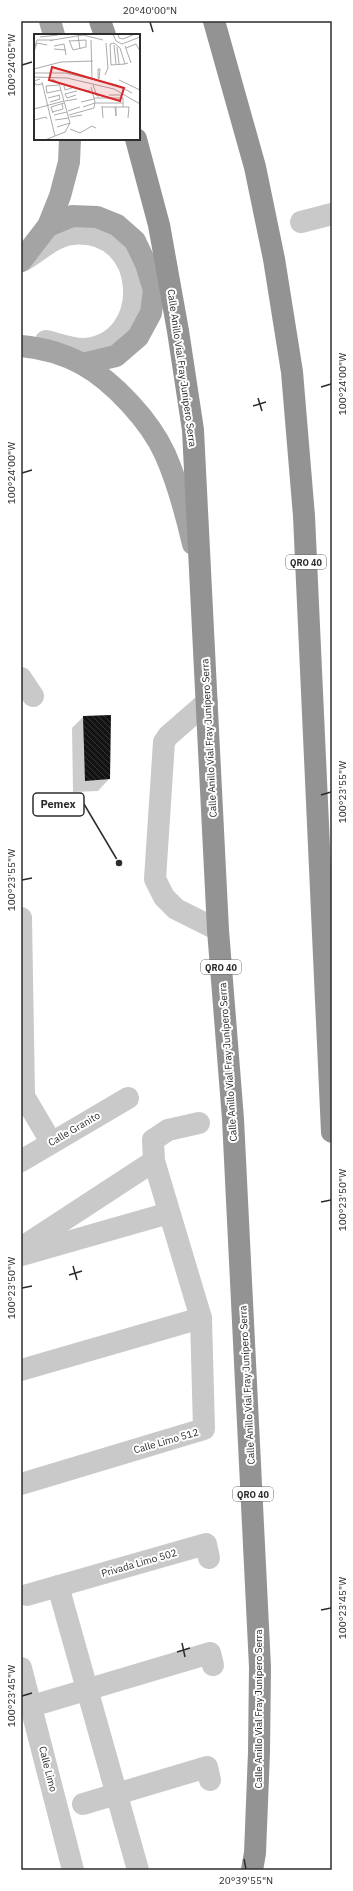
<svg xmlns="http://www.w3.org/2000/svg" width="353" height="1891" font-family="'IBM Plex Sans',sans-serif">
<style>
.shadow{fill:#0003}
.building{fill:url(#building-back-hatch)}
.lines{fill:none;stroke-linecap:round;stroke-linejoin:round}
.minor{stroke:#c9c9c9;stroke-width:22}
.major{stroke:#a4a4a4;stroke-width:22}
.highway{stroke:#939393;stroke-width:22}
.ticks{fill:none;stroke:#2c2c2c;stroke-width:1.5}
.labels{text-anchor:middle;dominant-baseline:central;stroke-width:4;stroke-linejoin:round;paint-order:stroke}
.shield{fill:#fff;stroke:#6b6b6b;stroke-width:1}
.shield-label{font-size:9px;font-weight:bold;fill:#2c2c2c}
.street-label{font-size:10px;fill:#2c2c2c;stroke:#fff}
.inset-road{fill:none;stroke:#ababab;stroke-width:1}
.view{fill:#d62828;fill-opacity:0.15;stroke:#d62828;stroke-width:2}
.inset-edge{fill:none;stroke:#2c2c2c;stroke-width:2}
.leader{fill:none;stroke:#2c2c2c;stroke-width:1.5}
.callout-dot{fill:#2c2c2c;stroke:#fff;stroke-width:1.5}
.callout{fill:#fff;stroke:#2c2c2c;stroke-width:1.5}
.callout-label{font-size:11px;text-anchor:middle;font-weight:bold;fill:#2c2c2c}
.neatline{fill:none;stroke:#2c2c2c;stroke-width:1.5}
.ticks-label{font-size:10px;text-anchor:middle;fill:#2c2c2c}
</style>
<defs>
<pattern id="building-back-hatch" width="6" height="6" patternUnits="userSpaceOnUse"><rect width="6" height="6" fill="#131313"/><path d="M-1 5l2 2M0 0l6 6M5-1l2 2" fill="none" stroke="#363636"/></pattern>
</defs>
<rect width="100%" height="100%" fill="#fff"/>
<polygon class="shadow" points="83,717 109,779 98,791 73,792 72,728"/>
<polygon class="building" points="111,715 110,779 85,781 83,716"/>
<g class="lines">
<g class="minor">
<polyline points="301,222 332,214"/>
<path d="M22,261C38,252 54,236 72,234C150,226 155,344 84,349C71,349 58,344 46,341"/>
<polyline points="21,678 33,696"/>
<polyline points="207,702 168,736 164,742 155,879 164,897 176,909 218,930"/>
<polyline points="21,918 24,1095"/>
<polyline points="21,1091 51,1142"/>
<polyline points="21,1161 128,1098"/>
<polyline points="21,1248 154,1161"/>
<polyline points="22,1255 169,1213"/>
<polyline points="21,1370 201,1318"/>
<polyline points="21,1484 204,1429 201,1318 154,1161 153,1140 168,1130 199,1123"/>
<polyline points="58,1586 138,1870"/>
<polyline points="27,1595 206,1544 209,1558"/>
<polyline points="21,1668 73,1870"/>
<polyline points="32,1706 210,1653 213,1665"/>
<polyline points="83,1804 207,1767 210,1780"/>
</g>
<g class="major">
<polyline points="50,21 54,35"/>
<polyline points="48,226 72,216 97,217 117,225 135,241 146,264 154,290 151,313 138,337 116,356 82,364"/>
<polyline points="21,261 48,226 60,196 69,162 70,139"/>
<path d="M21,346C42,348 64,354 82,364C114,382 150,421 165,454C178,483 186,514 193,544"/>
</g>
<g class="highway">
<polyline points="100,21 105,35"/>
<polyline points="214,21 255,167 274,259 292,372 304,516 332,1132"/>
<polyline points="136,139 159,225 178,331 193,430 218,930 233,1119 260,1667 259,1752 255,1853 252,1870"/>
</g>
</g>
<path class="ticks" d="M150,22L153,32M22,65L32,62M321,387L331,384M258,398L262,411M253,406L266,402M22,473L32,470M321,795L331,792M22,880L32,878M321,1202L331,1200M73,1266L77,1280M69,1275L82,1271M22,1288L32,1286M321,1610L331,1608M182,1643L185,1657M177,1652L190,1648M22,1696L32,1693M244,1859L246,1869"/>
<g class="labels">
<g class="shield">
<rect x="286" y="555" width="40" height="14" rx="3"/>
<rect x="201" y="960" width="40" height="14" rx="3"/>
<rect x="233" y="1487" width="40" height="14" rx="3"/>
</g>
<g class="shield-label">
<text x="306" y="562">QRO 40</text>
<text x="221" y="967">QRO 40</text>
<text x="253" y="1494">QRO 40</text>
</g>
<g class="street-label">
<text transform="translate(182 368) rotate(82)">Calle Anillo Vial Fray Junípero Serra</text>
<text transform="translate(209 738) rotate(-93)">Calle Anillo Vial Fray Junípero Serra</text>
<text transform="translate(228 1062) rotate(-94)">Calle Anillo Vial Fray Junípero Serra</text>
<text transform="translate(74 1129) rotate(-30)">Calle Granito</text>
<text transform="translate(247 1385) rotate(-93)">Calle Anillo Vial Fray Junípero Serra</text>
<text transform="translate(166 1441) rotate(-16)">Calle Limo 512</text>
<text transform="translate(139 1563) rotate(-16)">Privada Limo 502</text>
<text transform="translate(258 1709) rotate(-90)">Calle Anillo Vial Fray Junípero Serra</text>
<text transform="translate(48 1769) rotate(76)">Calle Limo</text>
</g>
</g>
<g transform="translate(34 34)">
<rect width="106" height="106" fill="#fff"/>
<path class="inset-road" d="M79,0L82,7L88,10L106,3M84,0L85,4L89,5L101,0M44,1L46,15M6,3L24,1M19,6L49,1L69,6M35,6L39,16L52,13V6L36,7M57,6L58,45M80,11L82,30M20,12L30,10L32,21M91,12L97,29M83,13L85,30M92,14L102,10L106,17M0,15L3,6H19L16,7M20,15L32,16M0,18L3,9L13,11M91,30L86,14L80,9L76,10L77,31L91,30L94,29M0,35L27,28L59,27M64,35H66L65,45L64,44ZM0,39H32L83,51L98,59M71,41L74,34L72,9M0,43L33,44L80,55L106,70M6,45L0,47L2,51L8,50M85,46L106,56M8,48L21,102M25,51L12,52L13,59L27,56M59,51L63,62H65M30,52L31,56L41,53M44,55L56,57M31,60L33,64L42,61M31,60L43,57M75,61H88M14,64L26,61M60,64H89V73M31,67L43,65M16,68L26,65L25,61M47,68L60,65M68,72L69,84M49,73L61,69H89M68,73H95L94,84M81,73L82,82V73M0,75L30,67M34,77L46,73M18,78L29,75L28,70M19,79L17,73L30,69M20,81L33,78M35,81L60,74L61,68L57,53M36,83L48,81M0,86L12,83L13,85M21,86L35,84M23,93L36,89M36,95L46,99L58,92L62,94M11,106L31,98L36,89L25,49L18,45"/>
<path class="view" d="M18,33L90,54L86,67L15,46Z"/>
<rect width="106" height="106" class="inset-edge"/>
</g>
<path class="leader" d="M119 863L84 804"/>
<circle class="callout-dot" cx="119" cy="863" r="4"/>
<rect class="callout" x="33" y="793" width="51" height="23" rx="4"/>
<g class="callout-label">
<text x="58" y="808">Pemex</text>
</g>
<rect width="353" height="1891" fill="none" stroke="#ffffff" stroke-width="44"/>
<rect x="22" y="22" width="309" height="1847" class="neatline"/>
<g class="ticks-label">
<text x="150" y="14">20°40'00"N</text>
<text transform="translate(11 65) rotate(-90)" y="4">100°24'05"W</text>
<text transform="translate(342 384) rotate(-90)" y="4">100°24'00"W</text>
<text transform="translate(11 473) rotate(-90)" y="4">100°24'00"W</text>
<text transform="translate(342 792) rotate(-90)" y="4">100°23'55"W</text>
<text transform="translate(11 880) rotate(-90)" y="4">100°23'55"W</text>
<text transform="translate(342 1200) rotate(-90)" y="4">100°23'50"W</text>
<text transform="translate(11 1288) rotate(-90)" y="4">100°23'50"W</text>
<text transform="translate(342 1608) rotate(-90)" y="4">100°23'45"W</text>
<text transform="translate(11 1696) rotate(-90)" y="4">100°23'45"W</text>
<text x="246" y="1884">20°39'55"N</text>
</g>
</svg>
